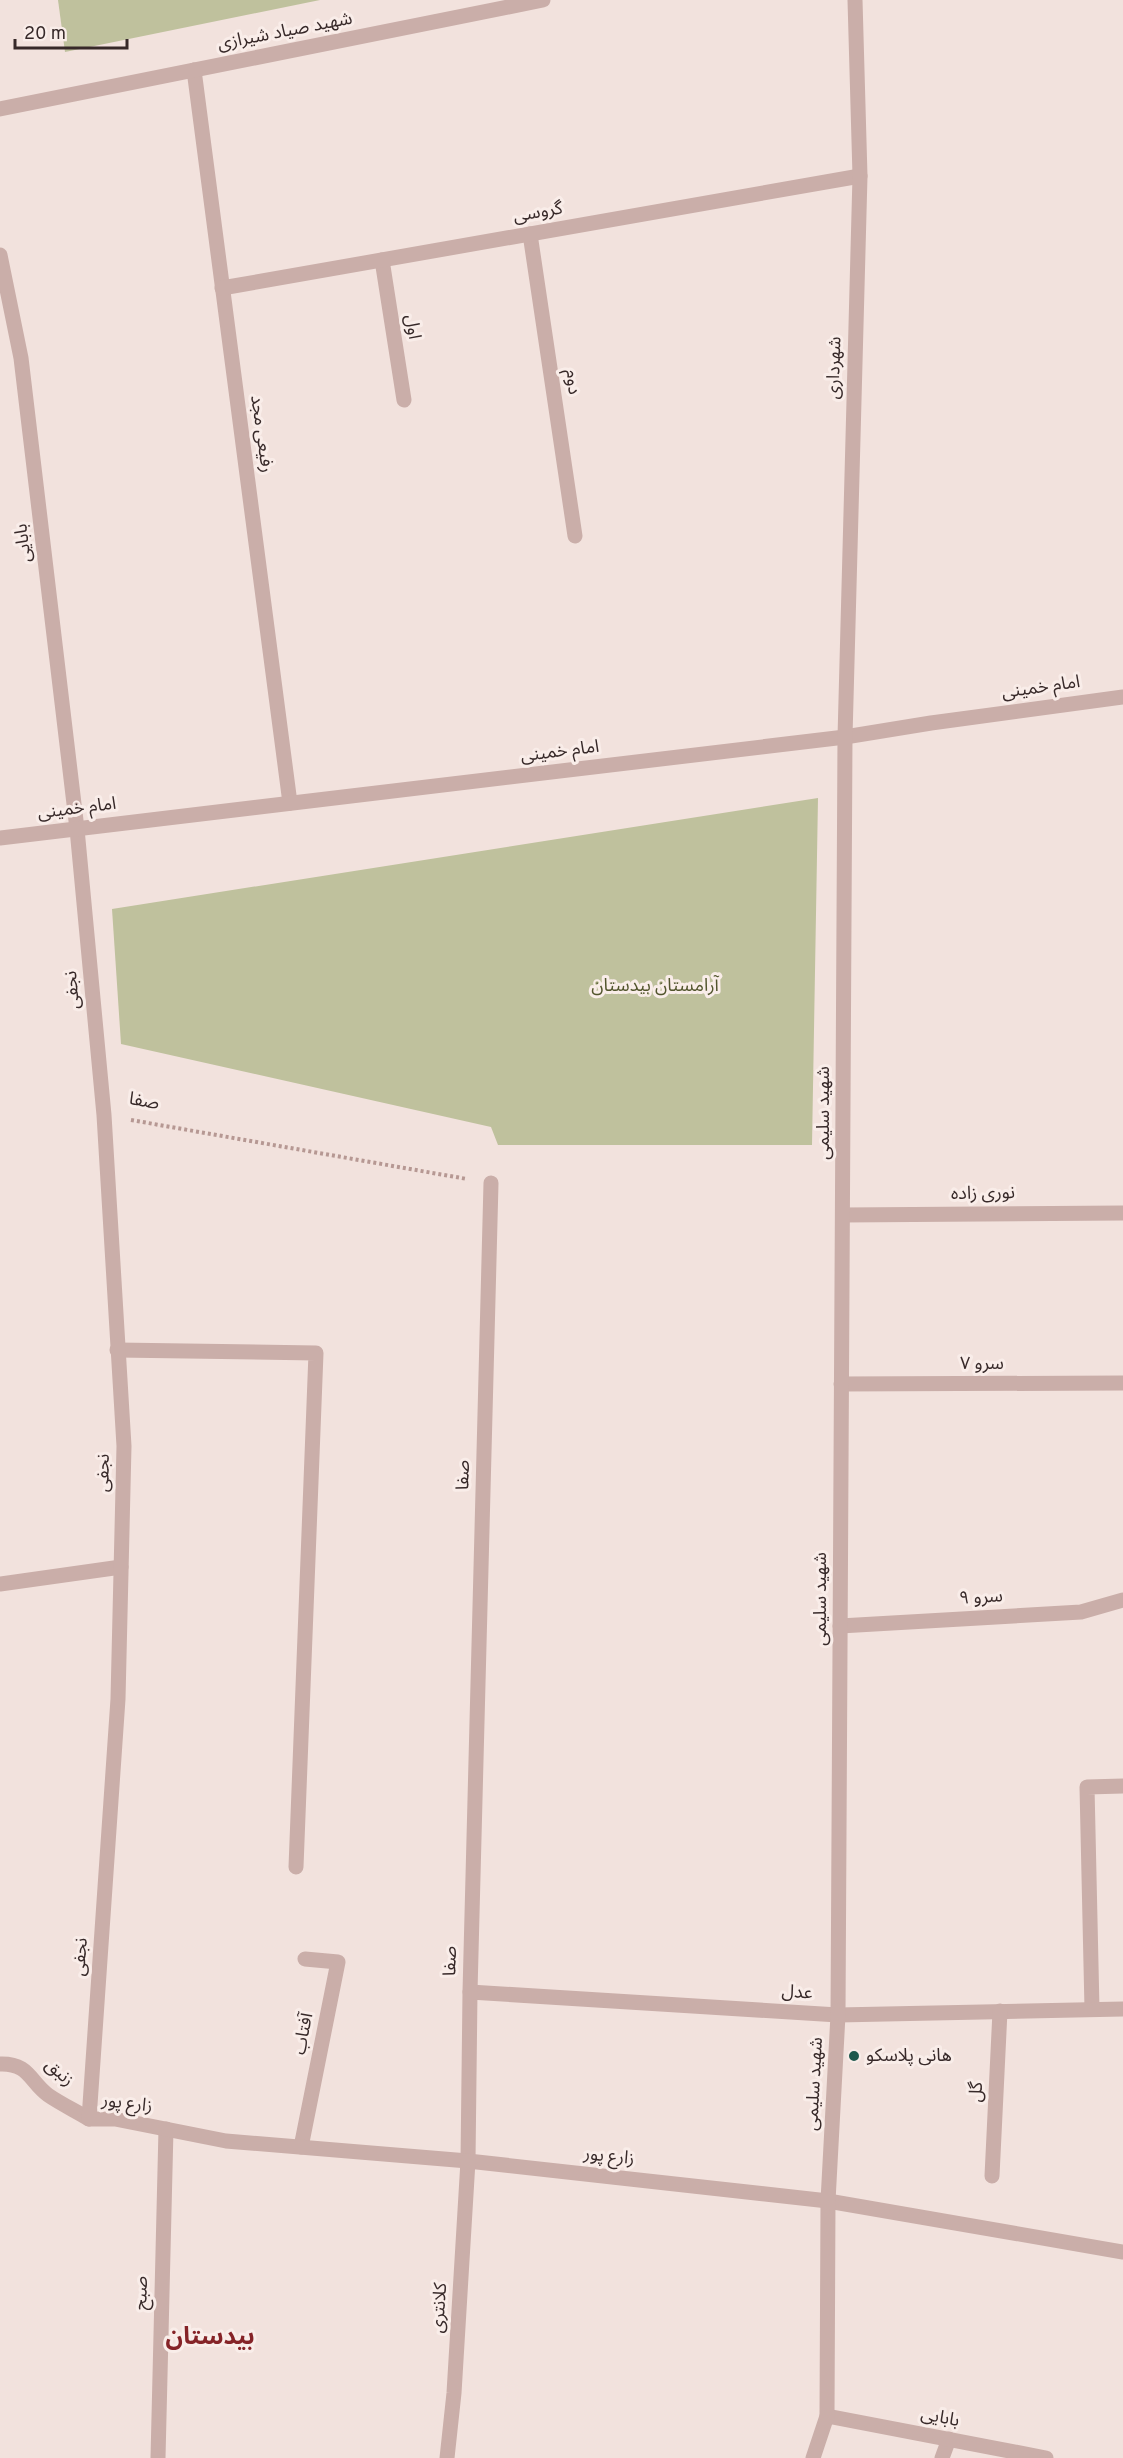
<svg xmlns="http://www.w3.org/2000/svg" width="1123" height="2458" font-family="Overpass,'Noto Sans Arabic',sans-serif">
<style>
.green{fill:#bfc19d}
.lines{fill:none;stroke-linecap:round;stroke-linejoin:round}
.path{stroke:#b69893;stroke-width:4;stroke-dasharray:3 3;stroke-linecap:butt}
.service{stroke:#caaea9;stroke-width:15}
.minor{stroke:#caaea9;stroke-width:15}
.tertiary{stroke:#caaea9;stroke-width:15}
.poi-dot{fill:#1e584c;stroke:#f9ede9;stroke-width:2}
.labels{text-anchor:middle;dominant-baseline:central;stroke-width:6;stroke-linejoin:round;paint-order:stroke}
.street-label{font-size:18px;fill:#372929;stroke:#f9ede9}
.park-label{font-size:18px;fill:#52552d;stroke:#f9ede9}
.poi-label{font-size:18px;fill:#372929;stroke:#f9ede9;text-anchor:start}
.district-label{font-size:24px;font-weight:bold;fill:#852327;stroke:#f9ede9}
</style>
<rect width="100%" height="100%" fill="#f2e2dd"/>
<g class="green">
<polygon points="58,0 320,0 65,52"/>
<polygon points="818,798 812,1145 498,1145 491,1127 121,1044 112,909"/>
</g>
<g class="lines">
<polyline class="path" points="131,1120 467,1179"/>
<g class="service">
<polyline points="117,1350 316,1353 296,1867"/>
<polyline points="0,1584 121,1567"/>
<polyline points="1092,2009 1087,1787 1123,1786"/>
<polyline points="942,2458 949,2439"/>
</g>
<g class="minor">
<polyline points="194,70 290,803"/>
<polyline points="530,234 575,536"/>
<polyline points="0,255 21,358 77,829"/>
<polyline points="382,260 404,400"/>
<polyline points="222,288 860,176"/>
<polyline points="843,1215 1123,1213"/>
<polyline points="841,1384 1123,1383"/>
<polyline points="840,1626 1081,1612 1123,1600"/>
<polyline points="470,1992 838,2015 1123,2009"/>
<path d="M0,2064C29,2063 30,2082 48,2095C61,2104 76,2111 89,2119"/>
<polyline points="301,2147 338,1962 305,1959"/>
<polyline points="468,2161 470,1992 491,1183"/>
<polyline points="992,2176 1000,2011"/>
<polyline points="827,2416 1046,2458"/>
<polyline points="158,2458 166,2129"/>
</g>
<g class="tertiary">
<polyline points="0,109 543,0"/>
<polyline points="77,829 104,1115 124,1446 118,1699 89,2119 115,2119 226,2141 468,2161 828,2201 1123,2252"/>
<polyline points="0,838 845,737 931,723 1123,697"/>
<polyline points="447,2458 454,2393 468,2161"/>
<polyline points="813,2458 827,2416 828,2201 838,2015 845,737 860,176 855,0"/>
</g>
</g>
<circle class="poi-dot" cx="854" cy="2056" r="6"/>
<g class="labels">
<g class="street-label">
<text transform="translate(285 32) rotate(-11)">شهید صیاد شیرازی</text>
<text transform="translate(538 213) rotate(-10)">گروسی</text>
<text transform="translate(412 327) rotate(81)">اول</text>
<text transform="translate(835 368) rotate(-88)">شهرداری</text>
<text transform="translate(572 382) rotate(82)">دوم</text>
<text transform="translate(261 434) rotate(82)">رفیعی مجد</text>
<text transform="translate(24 543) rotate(-97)">بابایی</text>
<text transform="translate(1041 688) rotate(-8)">امام خمینی</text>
<text transform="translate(560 752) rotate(-7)">امام خمینی</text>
<text transform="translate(77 809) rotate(-7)">امام خمینی</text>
<text transform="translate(73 990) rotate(-95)">نجفی</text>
<text transform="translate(144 1102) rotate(10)">صفا</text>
<text transform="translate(824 1113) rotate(-90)">شهید سلیمی</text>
<text transform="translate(983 1194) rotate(-1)">نوری زاده</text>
<text x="982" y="1364">سرو ۷</text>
<text transform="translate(104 1473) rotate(-89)">نجفی</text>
<text transform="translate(464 1475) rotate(-89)">صفا</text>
<text transform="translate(981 1598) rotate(-3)">سرو ۹</text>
<text transform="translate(821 1599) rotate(-90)">شهید سلیمی</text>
<text transform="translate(81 1957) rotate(-86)">نجفی</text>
<text transform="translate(451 1961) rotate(-89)">صفا</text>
<text transform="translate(797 1993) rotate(4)">عدل</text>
<text transform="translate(304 2034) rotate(-79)">آفتاب</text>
<text transform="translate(59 2073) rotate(42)">زنبق</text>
<text transform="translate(815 2084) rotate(-87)">شهید سلیمی</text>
<text transform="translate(977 2092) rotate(-87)">گل</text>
<text transform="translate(127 2104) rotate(7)">زارع پور</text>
<text transform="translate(609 2157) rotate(6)">زارع پور</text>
<text transform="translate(142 2293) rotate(-89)">صبح</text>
<text transform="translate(440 2308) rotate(-86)">کلانتری</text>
<text transform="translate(940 2418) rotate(11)">بابایی</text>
</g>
<g class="park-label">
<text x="655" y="986">آرامستان بیدستان</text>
</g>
<g class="poi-label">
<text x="866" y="2056">هانی پلاسکو</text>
</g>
<g class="district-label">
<text x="210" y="2338">بیدستان</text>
</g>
</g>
<path d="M15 39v9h112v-9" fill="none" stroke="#372929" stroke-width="3"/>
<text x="24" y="39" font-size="18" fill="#372929" stroke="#f9ede9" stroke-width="4.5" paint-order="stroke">20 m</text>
</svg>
